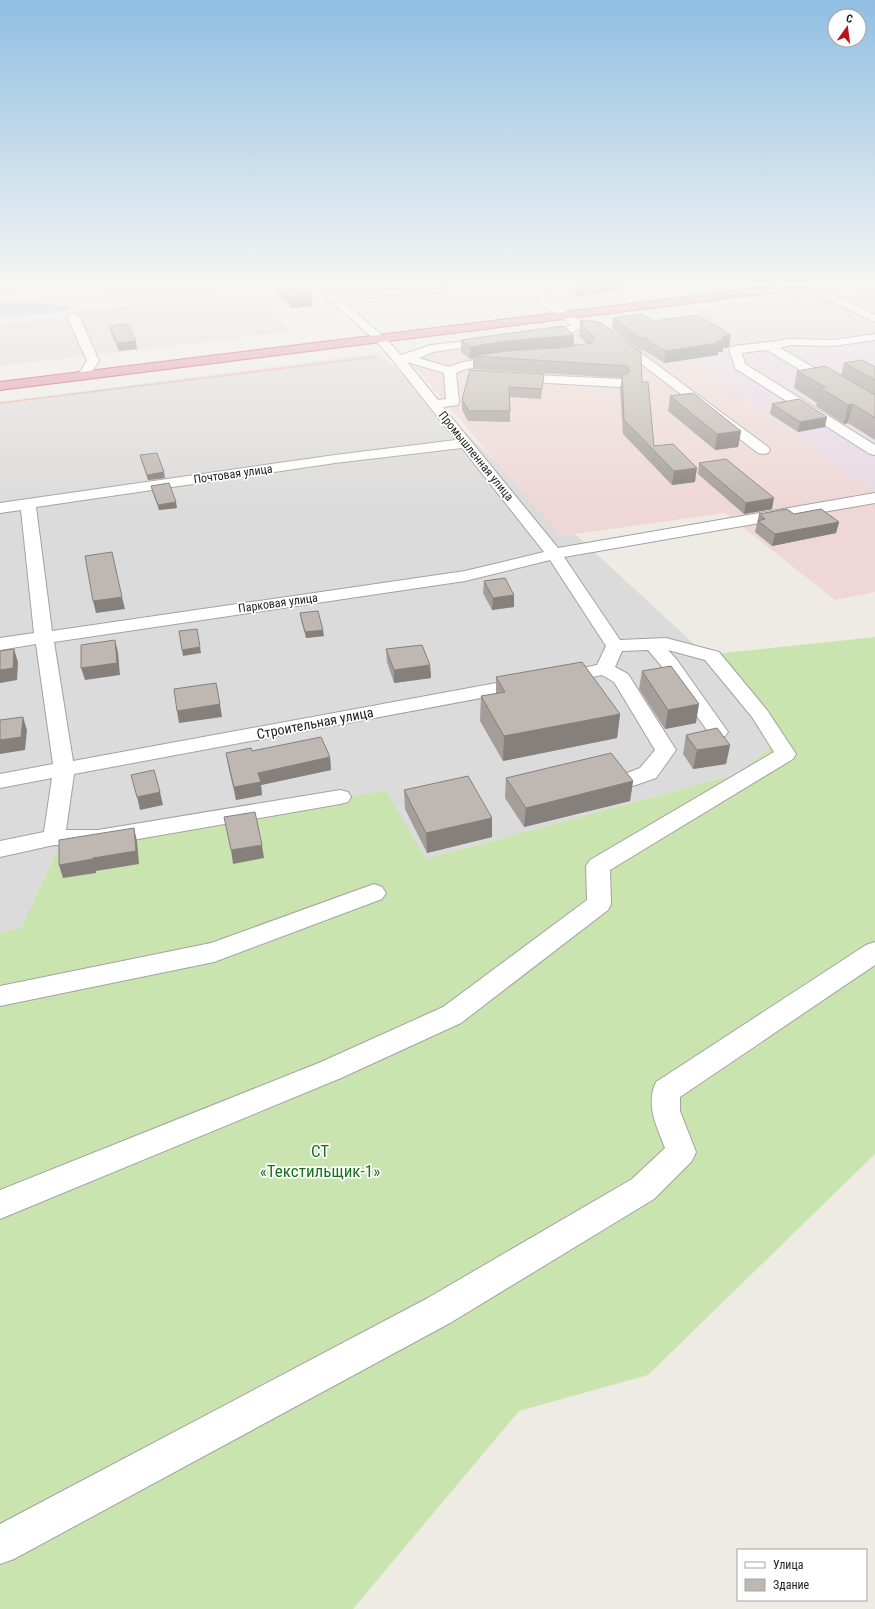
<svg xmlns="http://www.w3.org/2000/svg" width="875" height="1609" font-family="'Roboto Condensed',sans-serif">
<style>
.residential{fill:#dcdbdb}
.commercial{fill:#eed7d6}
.industrial{fill:#e7d8e4}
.grass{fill:#cae4b0}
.forest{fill:#acca9e}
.parking{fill:#dedede}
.water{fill:#aaced8}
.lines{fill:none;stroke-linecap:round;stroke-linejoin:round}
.minor-casing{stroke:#a2a2a2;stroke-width:2}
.highway-casing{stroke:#cb346b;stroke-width:2}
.path{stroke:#ed8177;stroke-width:1.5;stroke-dasharray:1 1;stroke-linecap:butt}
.minor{fill:#fff;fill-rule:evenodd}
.highway{fill:#df94a3;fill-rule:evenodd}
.wall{fill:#a49d99}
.shaded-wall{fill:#86807d}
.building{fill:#bfb7b2;stroke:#86807d}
.labels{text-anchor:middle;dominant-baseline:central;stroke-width:3.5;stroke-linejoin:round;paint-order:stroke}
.far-street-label{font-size:12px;fill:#1e1e1e;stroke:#fff}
.street-label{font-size:14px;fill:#1e1e1e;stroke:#fff}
.near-park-label{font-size:17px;fill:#15731b;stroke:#fff}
</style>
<rect width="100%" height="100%" fill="#eeebe5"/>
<g class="residential">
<polygon points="264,295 288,332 0,366 0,324 77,317 78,310"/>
<polygon points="379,353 706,655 774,744 737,774 426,859 61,842 21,928 0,933 0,402"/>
</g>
<polygon class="commercial" points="638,324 875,492 875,592 835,600 725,513 561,536 403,354"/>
<polygon class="industrial" points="875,293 875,492 638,324"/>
<polygon class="grass" points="875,637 875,1154 648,1375 519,1411 353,1609 0,1609 0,933 21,928 61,842 386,791 426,859 737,774 774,744 706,655"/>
<g class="forest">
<polygon points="0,283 46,283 0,294"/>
<polygon points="48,283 247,283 259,289 130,295"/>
<polygon points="629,283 697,283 641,289"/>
</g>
<polygon class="parking" points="815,293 828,300 773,307 781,312 712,322 692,310"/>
<path class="water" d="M0,302H31L66,306L70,308C60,315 14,316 0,316Z"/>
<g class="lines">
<g class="minor-casing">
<g id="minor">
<path d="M311,283H322L384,337L401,355L431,345L491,338L495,339L497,341L495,343L433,352L419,358L449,367L463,362L502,356L506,357L508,360L506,363L466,369L456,373L459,402L458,405L443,407L558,548L875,493V503L564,557L620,640L666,638L719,652L767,710L796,754L793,759L610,870L611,904L608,910L461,1023L341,1078L0,1219V1190L321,1062L443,1007L587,900L586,866L590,860L774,752L752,717L705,660L668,650L677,660L728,732L725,736L718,738L711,736L663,668L648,650L622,651L615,667L628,674L676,750L656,778L630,787L622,785L619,780L622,775L640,768L655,750L614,682L602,675L560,684L553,682L550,678L553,674L597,665L606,646L550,560L465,581L54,642L73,761L524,678L531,680L534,684L531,688L524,690L74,774L66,830H98L340,790L348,792L351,797L348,802L340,804L98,846L54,845L0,857V841L44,832L52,778L0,788V774L53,764L36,644L0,650V638L34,633L21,510L0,513V503L335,455L456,440L391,358L376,341ZM407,362L444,373L446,399L438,400ZM462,448L544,552L465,571L52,631L36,507L335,463Z"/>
<polygon points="439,283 450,283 454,288 449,291 370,297 352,294 351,292 356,289 370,291 441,286"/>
<polygon points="531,283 541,283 549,299 583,323 585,325 583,327 569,334 539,338 535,337 533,335 535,333 562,329 571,325 540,303"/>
<polygon points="803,283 811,283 875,315 875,322 803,287 802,285"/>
<polygon points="73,313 79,316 99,361 87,379 79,379 77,376 87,361 67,316"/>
<polygon points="875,334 875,340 833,346 791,345 780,348 875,403 875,413 870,412 767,350 742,353 745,364 875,445 875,455 870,454 736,369 729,350 731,347 735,346 791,339 833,340"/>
<polygon points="618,338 622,339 768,447 770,450 768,453 763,454 758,453 614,343 612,341 614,339"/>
<polygon points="513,374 621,379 625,380 627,383 625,386 621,387 509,381 507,378 509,375"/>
<polygon points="374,884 382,887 386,893 382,899 214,962 0,1006 0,986 211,943"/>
<path d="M875,942V965L680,1097V1111L696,1152L692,1161L654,1199L450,1323L14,1559L0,1564V1524L426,1299L632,1179L665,1148C657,1127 645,1105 656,1082L866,945Z"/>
</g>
</g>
<g class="highway-casing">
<polygon id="highway" points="799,283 830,283 825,286 0,390 0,382"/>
</g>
<polyline class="path" points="0,403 375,357"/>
<use href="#minor" class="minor"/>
<use href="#highway" class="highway"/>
</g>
<g class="wall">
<polygon points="267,283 300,283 312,306 291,308"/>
<polygon points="557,283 620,283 620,291 577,296"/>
<polygon points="613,318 731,335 729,347 723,348 723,352 718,352 718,355 664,363 642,349 642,352 612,329"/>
<polygon points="589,320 642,382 654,446 695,482 672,485 623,434 620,388 622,378 473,369 473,359 470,359 461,352 461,340 574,335 574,345 587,344 579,336 580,321"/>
<polygon points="109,326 137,349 119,351 111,334"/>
<polygon points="844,363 875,367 875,440 848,423 844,424 816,406 817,403 794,388 797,371 841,376"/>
<polygon points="544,374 541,399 510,397 510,422 468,421 462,410 462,400"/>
<polygon points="670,396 741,431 738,447 715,450 668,411"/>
<polygon points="772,404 825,427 798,432 770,414"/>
<polygon points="140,455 165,478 148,480 141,460"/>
<polygon points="699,463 772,509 744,514 698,474"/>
<polygon points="151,486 177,508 159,510 152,491"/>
<polygon points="759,514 794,514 839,522 836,533 772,546 755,532"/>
<polygon points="484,581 514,607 492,610 483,593"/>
<polygon points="300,613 324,636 306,638 301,620"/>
<polygon points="386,649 430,665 431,678 394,683 387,662"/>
<polygon points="642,671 696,723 665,729 639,689"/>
<polygon points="496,677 620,714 617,738 503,761 480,721 481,696 496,694"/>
<polygon points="686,735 730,745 726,764 693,769 683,754"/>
<polygon points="252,751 330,757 331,770 261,785 262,795 236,800 228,766 226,753"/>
<polygon points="506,778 633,781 630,801 524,827 505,798"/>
<polygon points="404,790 492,837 427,853 405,809"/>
</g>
<g class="shaded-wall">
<polygon points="578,283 620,283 620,291 577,296"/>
<polygon points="311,294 312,306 291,308 290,297"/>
<polygon points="574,335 573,348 473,356 473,359 470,359 470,347 506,341"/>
<polygon points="731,335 729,347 723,348 723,352 718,352 718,355 664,363 665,351 716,341 721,337"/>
<polygon points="136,341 137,349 119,351 117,343"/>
<polygon points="853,404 848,423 844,424 848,405"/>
<polygon points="827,417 825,427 798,432 800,422"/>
<polygon points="741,431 738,447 715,450 717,434"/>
<polygon points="697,468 695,482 672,485 674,471"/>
<polygon points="164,472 165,478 148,480 147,475"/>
<polygon points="774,498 772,509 744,514 746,503"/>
<polygon points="176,502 177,508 159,510 158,505"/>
<polygon points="839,522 836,533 772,546 775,534"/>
<polygon points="514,595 514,607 492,610 493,598"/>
<polygon points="122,597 125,609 96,613 93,601"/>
<polygon points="323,630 324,636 306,638 305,632"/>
<polygon points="115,640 118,652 120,675 85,680 81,668"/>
<polygon points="200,647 201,653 183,656 182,650"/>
<polygon points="14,649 18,662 17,680 0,683 0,670"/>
<polygon points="430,665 431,678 394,683 394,670"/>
<polygon points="220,704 222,717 179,723 177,711"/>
<polygon points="699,704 696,723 665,729 668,710"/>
<polygon points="620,714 617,738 503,761 504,736"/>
<polygon points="23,717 27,730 25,750 0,754 0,740"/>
<polygon points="730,745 726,764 693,769 697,750"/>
<polygon points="330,757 331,770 261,785 262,795 236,800 234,787 258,773"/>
<polygon points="633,781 630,801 524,827 526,808"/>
<polygon points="160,792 163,805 140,810 137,797"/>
<polygon points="492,818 492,837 427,853 426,833"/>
<polygon points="134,828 137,841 139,864 96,871 96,873 63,878 59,865 93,858"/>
<polygon points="262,845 264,858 233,864 231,850"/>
</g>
<g class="building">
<polygon points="277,283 300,283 311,294 290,297"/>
<polygon points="642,314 654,321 697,315 731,335 721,337 725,340 716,341 719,343 665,351 643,337 643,340 613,318"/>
<polygon points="589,320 601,323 641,353 642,382 648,382 654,446 673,444 697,468 674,471 624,420 622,375 627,374 630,371 627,366 473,356 507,351 558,348 592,343 595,338 580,324 582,323 580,321"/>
<polygon points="127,324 136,341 117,343 109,326"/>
<polygon points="563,326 574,335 506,341 470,347 461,340"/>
<polygon points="862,360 875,367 875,380 844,363"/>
<polygon points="825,366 875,395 875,418 853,404 848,405 820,388 825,387 797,371"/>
<polygon points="470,370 544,374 542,389 509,387 510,411 469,411 462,400"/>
<polygon points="693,393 741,431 717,434 670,396"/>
<polygon points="799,399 827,417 800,422 772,404"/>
<polygon points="157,453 164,472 147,475 140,455"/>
<polygon points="726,459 774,498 746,503 699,463"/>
<polygon points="169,483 176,502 158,505 151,486"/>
<polygon points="787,509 794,514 821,509 839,522 775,534 758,521 765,519 759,514"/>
<polygon points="112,552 122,597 93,601 85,556"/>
<polygon points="505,578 514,595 493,598 484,581"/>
<polygon points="318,611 323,630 305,632 300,613"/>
<polygon points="197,629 200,647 182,650 179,631"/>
<polygon points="115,640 117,663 81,668 81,645"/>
<polygon points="422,645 430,665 394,670 386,649"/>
<polygon points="14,649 13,668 0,670 0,651"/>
<polygon points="582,662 620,714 504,736 481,696 505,692 496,677"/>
<polygon points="671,666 699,704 668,710 642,671"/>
<polygon points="216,683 220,704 177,711 174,689"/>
<polygon points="23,717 21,737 0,740 0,720"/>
<polygon points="717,728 730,745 697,750 686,735"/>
<polygon points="321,737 330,757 258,773 261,782 234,787 226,753 251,748 252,751"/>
<polygon points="611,753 633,781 526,808 506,778"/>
<polygon points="154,770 160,792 137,797 131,775"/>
<polygon points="468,776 492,818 426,833 404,790"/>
<polygon points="255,812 262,845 231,850 224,817"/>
<polygon points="134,828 136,851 93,858 93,859 59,865 59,840"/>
</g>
<linearGradient id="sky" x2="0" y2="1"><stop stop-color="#8fbee2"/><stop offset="0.56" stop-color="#f7f6f3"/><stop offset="1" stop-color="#f7f6f3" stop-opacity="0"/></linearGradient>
<rect width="875" height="508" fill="url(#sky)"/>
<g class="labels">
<g class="far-street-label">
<text transform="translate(476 456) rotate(51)">Промышленная улица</text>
<text transform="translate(233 474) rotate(-8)">Почтовая улица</text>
<text transform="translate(278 603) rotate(-8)">Парковая улица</text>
</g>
<g class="street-label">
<text transform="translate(315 723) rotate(-11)">Строительная улица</text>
</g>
<g class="near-park-label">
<text x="320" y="1151">СТ<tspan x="320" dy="20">«Текстильщик-1»</tspan></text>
</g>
</g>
<rect x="737" y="1549" width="130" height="52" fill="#ffffff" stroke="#a5a5a5"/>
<rect x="745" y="1562" width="20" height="6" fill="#ffffff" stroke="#a5a5a5"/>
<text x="773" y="1569" font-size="12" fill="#1e1e1e">Улица</text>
<rect x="745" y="1579" width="20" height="12" fill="#bfb7b2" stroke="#a5a5a5"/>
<text x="773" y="1589" font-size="12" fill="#1e1e1e">Здание</text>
<g transform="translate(847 28) rotate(14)"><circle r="19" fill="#ffffff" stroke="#a5a5a5"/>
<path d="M0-3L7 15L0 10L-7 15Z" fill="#bb1215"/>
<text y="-6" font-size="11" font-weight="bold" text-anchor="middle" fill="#1e1e1e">С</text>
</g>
</svg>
